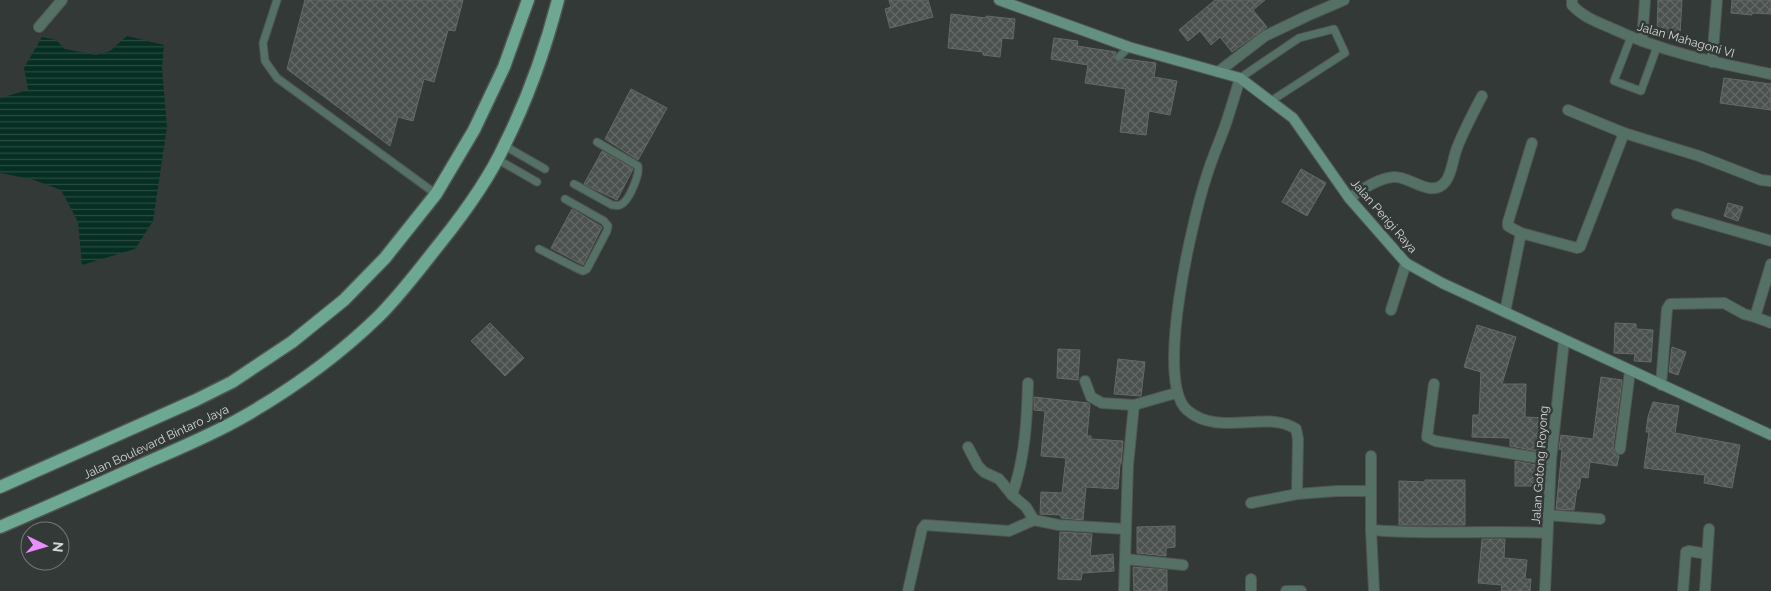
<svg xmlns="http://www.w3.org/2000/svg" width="1771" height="591" font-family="Raleway,sans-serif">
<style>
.water{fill:url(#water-rules)}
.building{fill:url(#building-cross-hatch);stroke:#636a67}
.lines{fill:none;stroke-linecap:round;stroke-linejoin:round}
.lane-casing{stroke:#505553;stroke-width:9}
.street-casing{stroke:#505553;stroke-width:12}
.secondary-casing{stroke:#505553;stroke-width:12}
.primary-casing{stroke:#505553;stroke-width:15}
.lane{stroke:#557166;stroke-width:7}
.street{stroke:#557166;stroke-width:10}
.secondary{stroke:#639080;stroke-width:10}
.primary{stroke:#6da893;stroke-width:12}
.labels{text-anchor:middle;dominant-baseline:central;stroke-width:5;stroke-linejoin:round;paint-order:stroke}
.street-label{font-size:12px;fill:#d2d6d5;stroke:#333937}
</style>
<defs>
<pattern id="water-rules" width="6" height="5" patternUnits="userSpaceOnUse" patternTransform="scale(1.25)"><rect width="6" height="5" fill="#062e23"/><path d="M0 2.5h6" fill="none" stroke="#294c42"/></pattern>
<pattern id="building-cross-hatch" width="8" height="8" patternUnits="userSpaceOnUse" patternTransform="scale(1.25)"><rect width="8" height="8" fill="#4a514e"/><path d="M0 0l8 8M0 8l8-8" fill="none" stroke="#636967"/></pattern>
</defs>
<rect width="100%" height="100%" fill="#333937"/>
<polygon class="water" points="127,36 164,45 162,68 167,127 153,221 135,249 82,265 78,222 61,190 31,179 0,173 0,98 28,90 24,68 42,37 56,40 65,49 96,55 110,51"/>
<g class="building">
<polygon points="305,0 463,0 455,31 448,30 434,82 424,79 413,121 398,117 390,146 287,69"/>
<polygon points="889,0 928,0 933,17 890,28 885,9 891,7"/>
<polygon points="1215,0 1265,0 1253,10 1267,27 1232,52 1220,37 1211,45 1200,31 1188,41 1179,30"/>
<polygon points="1658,0 1682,0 1680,35 1657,33"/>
<polygon points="1732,0 1771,0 1771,14 1752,13 1752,15 1731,13"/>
<polygon points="951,14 986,18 986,16 1015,19 1013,39 1002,38 1000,57 983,55 983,52 948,48"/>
<polygon points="1054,38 1078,41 1077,46 1116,52 1114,58 1118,62 1125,59 1156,63 1154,77 1177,81 1170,115 1149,111 1146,135 1120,132 1126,89 1085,83 1088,65 1051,59"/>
<polygon points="1724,78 1771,84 1771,110 1720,103"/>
<polygon points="631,89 667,108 638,160 605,139"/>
<polygon points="602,151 633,169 617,200 584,184"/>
<polygon points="1301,169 1326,183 1307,216 1282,202"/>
<polygon points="1728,203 1743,207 1738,221 1724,216"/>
<polygon points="572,209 602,227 583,265 551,248"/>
<polygon points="490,323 524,358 505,376 471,341"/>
<polygon points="1615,323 1636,324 1636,329 1653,330 1651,362 1634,361 1635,354 1614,353"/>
<polygon points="1477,325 1516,337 1502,384 1526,384 1525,417 1547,418 1545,449 1536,449 1536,451 1510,446 1510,438 1472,437 1473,415 1479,415 1481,372 1464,367"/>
<polygon points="1672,347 1686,352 1678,375 1669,372"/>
<polygon points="1058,349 1080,350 1078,380 1057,378"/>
<polygon points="1118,359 1145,362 1141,396 1114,394"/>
<polygon points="1601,377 1622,380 1613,448 1614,452 1619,456 1617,466 1590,462 1588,478 1581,477 1579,489 1577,489 1574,510 1556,509 1562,450 1559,449 1561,435 1593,439"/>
<polygon points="1034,397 1088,403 1090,405 1087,436 1091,436 1091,439 1123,441 1121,464 1120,464 1118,489 1086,487 1083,520 1061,518 1061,515 1040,514 1041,492 1062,493 1066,458 1041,456 1045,411 1034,410"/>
<polygon points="1653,402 1679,406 1675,433 1740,445 1732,488 1704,483 1705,475 1644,468 1649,432 1646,432 1648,417"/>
<polygon points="1515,461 1536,465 1536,486 1515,486"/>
<polygon points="1425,480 1465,480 1465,525 1399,525 1399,481 1425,482"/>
<polygon points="1175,526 1175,547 1166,548 1166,556 1137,553 1137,527"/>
<polygon points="1060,532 1092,534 1090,556 1113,554 1114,571 1082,573 1081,580 1058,579"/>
<polygon points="1482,539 1505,539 1504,558 1527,560 1525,579 1531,579 1530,591 1501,591 1502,585 1478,583"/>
<polygon points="1133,567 1167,570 1167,591 1134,591"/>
</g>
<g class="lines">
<g class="lane-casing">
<g id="lane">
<polyline points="277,0 263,43 265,61 277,78 436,194"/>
<polyline points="1631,37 1614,81 1641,91 1657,47"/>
<polyline points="1119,57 1129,47"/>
<polyline points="1240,78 1299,38 1334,29 1345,53 1271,101"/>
<polyline points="505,146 545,169"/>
<polyline points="497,159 537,182"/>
<path d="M574,184L612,205C615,205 618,206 620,205C629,202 640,174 638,166L597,142"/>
<polyline points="539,249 578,269 583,271 587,269 607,231 608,226 604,221 565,199"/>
</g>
</g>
<g class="street-casing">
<g id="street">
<path d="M1572,0V5C1583,17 1597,22 1611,28C1662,52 1717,63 1771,74"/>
<polyline points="39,27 62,0"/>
<polyline points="1642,41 1645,0"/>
<polyline points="1712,62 1717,0"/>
<polyline points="1218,72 1265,36 1307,16 1344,0"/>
<path d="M1240,78C1235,95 1230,112 1224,129C1218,145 1211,161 1206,178C1193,218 1154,381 1187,410C1219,438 1266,409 1296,429L1298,439L1297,494"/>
<polyline points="1568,110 1624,133 1699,156 1761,180 1771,181"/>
<polyline points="1532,143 1508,222 1508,226 1521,233 1577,248 1580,247 1624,133"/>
<path d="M1349,198C1362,190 1378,178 1394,177C1411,176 1432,200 1446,181C1452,173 1453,158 1457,148C1464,130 1473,113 1482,96"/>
<polyline points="1677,214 1771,241"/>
<polyline points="1391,310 1406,263"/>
<polyline points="1505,312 1521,233"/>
<polyline points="1755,317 1771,264"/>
<polyline points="1085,381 1091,397 1102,403 1134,405 1128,465 1124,591"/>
<polyline points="1434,384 1427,437 1435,441 1551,460"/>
<polyline points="1661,385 1667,309 1670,304 1724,303 1744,314 1755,317 1771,323"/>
<polyline points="1134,405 1176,393"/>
<polyline points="968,447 978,466 984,472 999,479 1012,495 1026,507 1034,520 1059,525 1126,529"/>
<polyline points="1620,449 1630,371"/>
<path d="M1371,456V530C1429,535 1488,530 1547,533"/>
<path d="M1012,495C1025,459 1027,421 1028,383"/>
<polyline points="1251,503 1297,494 1337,491 1370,491"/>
<polyline points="1547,515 1600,519"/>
<polyline points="1371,530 1374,591"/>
<polyline points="1125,559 1183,565"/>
<polyline points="1251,579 1251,591"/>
<polyline points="908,591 922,529 925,525 1009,531 1034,520"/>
<polyline points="1286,591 1301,591"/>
<polyline points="1545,591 1551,460 1564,341"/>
<polyline points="1683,591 1686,552 1689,551 1707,554"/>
<polyline points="1705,591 1709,529"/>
</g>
</g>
<g class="secondary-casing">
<polyline id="secondary" points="999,0 1129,47 1240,78 1293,118 1349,198 1406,263 1442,283 1771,435"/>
</g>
<g class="primary-casing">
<g id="primary">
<polyline points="0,487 196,400 232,382 292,342 344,300 385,258 436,194 474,130 504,67 528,0"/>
<path d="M0,527C47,507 94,486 141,465C175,450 210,436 243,417C292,389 338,356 379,316C402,293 421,267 441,242C465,212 489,179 505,144C528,98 545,50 558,0"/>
</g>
</g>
<use href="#lane" class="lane"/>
<use href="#street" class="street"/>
<use href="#secondary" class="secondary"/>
<use href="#primary" class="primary"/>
</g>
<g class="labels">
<g class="street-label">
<text transform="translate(1686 40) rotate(16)">Jalan Mahagoni VI</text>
<text transform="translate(1384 216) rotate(49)">Jalan Perigi Raya</text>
<text transform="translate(156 442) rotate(-25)">Jalan Boulevard Bintaro Jaya</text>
<text transform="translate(1540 465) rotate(-86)">Jalan Gotong Royong</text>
</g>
</g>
<g transform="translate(45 546) rotate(95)"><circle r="24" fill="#333937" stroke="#737876"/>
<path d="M0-4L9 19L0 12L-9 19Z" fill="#e98efe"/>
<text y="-8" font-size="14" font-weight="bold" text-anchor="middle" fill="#d2d6d5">N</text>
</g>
</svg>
